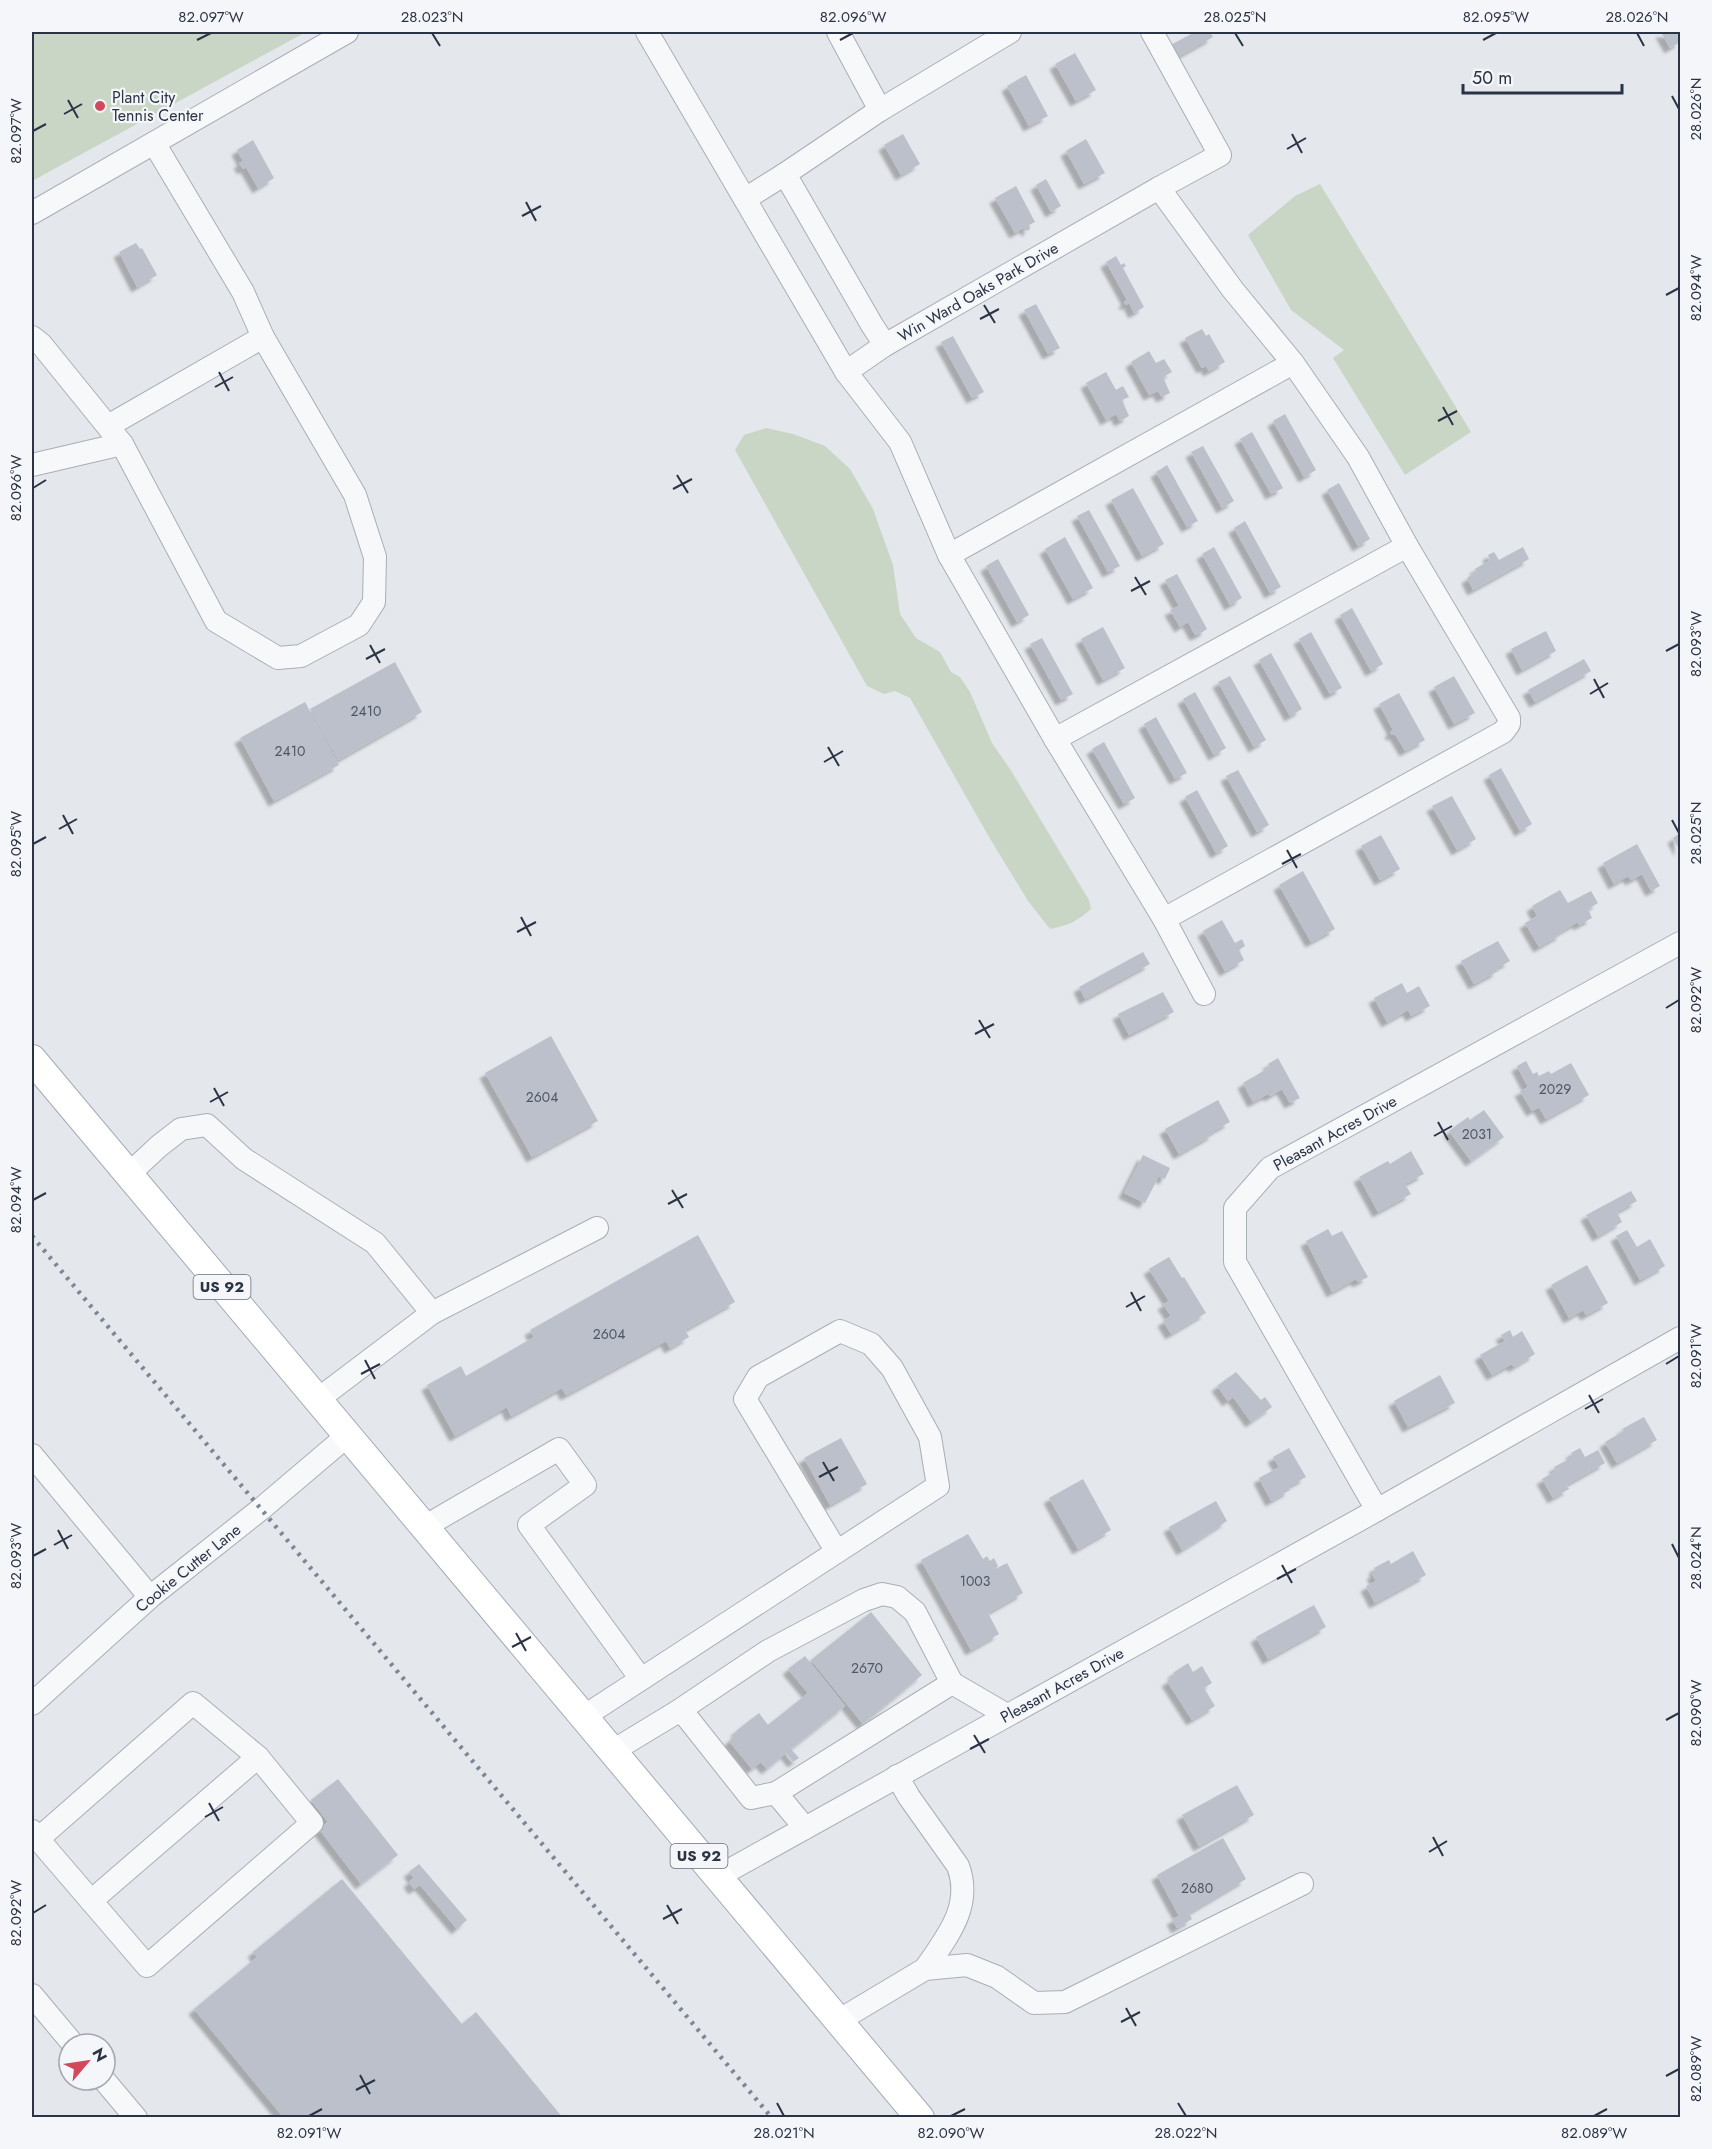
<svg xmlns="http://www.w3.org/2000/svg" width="1712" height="2149" font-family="Jost,sans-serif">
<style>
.green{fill:#c9d6c5}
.building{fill:#bbc0ca;filter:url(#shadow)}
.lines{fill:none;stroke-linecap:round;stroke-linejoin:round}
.minor-casing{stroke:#a9aeb7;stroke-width:24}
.major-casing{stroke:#a3abb8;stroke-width:30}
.minor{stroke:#f7f8fa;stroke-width:22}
.major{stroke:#fff;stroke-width:28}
.rail{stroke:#7d8696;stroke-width:4.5;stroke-dasharray:3 6;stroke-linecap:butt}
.ticks{fill:none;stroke:#2b3445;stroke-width:2}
.poi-dot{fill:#d1495b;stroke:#f4f6f9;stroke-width:2}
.labels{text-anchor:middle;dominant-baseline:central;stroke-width:4.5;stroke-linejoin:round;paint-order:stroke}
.number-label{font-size:14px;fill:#4f5766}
.shield{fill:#f4f6f9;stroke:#676e7b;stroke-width:1.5}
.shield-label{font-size:15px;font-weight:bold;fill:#2b3445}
.poi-label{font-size:16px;fill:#2b3445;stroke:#f4f6f9;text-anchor:start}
.street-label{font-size:16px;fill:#2b3445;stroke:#f4f6f9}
.neatline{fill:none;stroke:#2b3445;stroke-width:2}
.ticks-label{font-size:15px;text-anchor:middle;fill:#2b3445}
</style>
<defs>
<filter id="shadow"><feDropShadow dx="-5.5" dy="5.5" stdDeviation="1.5" flood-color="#0004"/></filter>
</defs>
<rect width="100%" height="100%" fill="#e4e7ec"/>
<g class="green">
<polygon points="32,32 306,32 32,181"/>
<polygon points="1320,184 1471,432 1405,475 1333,358 1344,350 1291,310 1248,235 1295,196"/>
<path d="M766,428L793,434L825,446L850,469L873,509L893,565L900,614L916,638L940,652L951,672L960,677L970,692L992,743L1010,769L1089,900L1091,909C1078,921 1067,926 1050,929L1028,901L989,837L910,698L895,691L884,694L867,686L735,450L744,435Z"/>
</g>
<g class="building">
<polygon points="1195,32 1210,32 1213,37 1174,59 1167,47"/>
<polygon points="1661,32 1680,32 1680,42 1670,48"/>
<polygon points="1075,53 1096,90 1076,101 1055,64"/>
<polygon points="1026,75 1048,116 1029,126 1007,86"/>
<polygon points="903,134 920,164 901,175 884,145"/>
<polygon points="1086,139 1105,173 1084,184 1066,151"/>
<polygon points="253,140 274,178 258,188 246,167 243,169 239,163 243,161 237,150"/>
<polygon points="1046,179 1061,206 1051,212 1036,185"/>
<polygon points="1016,186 1035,222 1029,225 1030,229 1027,231 1025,227 1015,233 995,198"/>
<polygon points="136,243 140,249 142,248 157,275 137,287 119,252"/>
<polygon points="1116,256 1121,265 1124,263 1126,266 1123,268 1144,307 1134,313 1129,303 1126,305 1124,302 1127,300 1106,262"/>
<polygon points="1036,304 1060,348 1048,354 1024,310"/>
<polygon points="1202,329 1206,336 1209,334 1225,362 1209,371 1206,366 1202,368 1185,338"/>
<polygon points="953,336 984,392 972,398 941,342"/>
<polygon points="1149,351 1156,363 1164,359 1172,372 1163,377 1170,393 1162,397 1158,391 1149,395 1131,362"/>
<polygon points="1106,372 1116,390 1123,386 1129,397 1122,400 1129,416 1120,421 1116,414 1106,420 1086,383"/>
<polygon points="1285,414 1316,470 1304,477 1273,421"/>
<polygon points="1252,432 1283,488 1271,494 1240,439"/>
<polygon points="1203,446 1234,501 1222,508 1191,452"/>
<polygon points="1167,465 1198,521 1187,527 1156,472"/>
<polygon points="1339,483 1370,539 1358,546 1327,490"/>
<polygon points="1133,488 1164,544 1142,556 1111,500"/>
<polygon points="1089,510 1120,566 1108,572 1077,516"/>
<polygon points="1245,521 1281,587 1270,593 1234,528"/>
<polygon points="1065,537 1093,588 1073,599 1045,549"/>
<polygon points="1214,547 1242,598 1230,605 1202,554"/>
<polygon points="1523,547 1529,559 1473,590 1467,578 1477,572 1475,569 1490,560 1488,555 1494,552 1499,560"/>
<polygon points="998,559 1029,615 1017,622 986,566"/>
<polygon points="1177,574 1207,629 1201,633 1195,635 1188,622 1180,627 1170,610 1179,606 1165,580"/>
<polygon points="1352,608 1383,664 1371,671 1340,615"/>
<polygon points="1103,627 1125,668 1103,680 1081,639"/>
<polygon points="1546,631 1556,651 1522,670 1511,649"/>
<polygon points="1311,632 1342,688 1330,694 1299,639"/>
<polygon points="1042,638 1073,694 1061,700 1030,644"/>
<polygon points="1271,653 1302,709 1290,716 1259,660"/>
<polygon points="1584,659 1591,671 1535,702 1528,690"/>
<polygon points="395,662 422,712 338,760 310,709"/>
<polygon points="1230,676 1266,740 1254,747 1218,682"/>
<polygon points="1454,676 1475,713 1454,724 1434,687"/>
<polygon points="1195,692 1226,748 1214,755 1183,699"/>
<polygon points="1399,693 1425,740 1405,751 1395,734 1392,735 1390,732 1393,730 1379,704"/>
<polygon points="305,702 339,765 274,801 240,738"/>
<polygon points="1156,717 1187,773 1175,779 1144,724"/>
<polygon points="1104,742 1135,798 1124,804 1092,749"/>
<polygon points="1501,768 1532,824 1520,831 1489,775"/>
<polygon points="1238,770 1269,825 1257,832 1226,776"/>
<polygon points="1197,790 1228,846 1216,853 1185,797"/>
<polygon points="1452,796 1476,839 1457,850 1432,806"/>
<polygon points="1680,833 1680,851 1673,838"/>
<polygon points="1381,835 1400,869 1380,880 1361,846"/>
<polygon points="1637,844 1660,886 1651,891 1642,874 1631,880 1628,876 1614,884 1603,863"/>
<polygon points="1303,871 1335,929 1311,942 1279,885"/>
<polygon points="1560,890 1568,903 1591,891 1598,903 1588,909 1592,918 1579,925 1578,922 1560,932 1562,934 1539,947 1525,923 1537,916 1532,906"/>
<polygon points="1222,920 1235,943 1242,939 1245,946 1239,950 1244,960 1225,971 1203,931"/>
<polygon points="1498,941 1510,961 1497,968 1498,971 1474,984 1461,961"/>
<polygon points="1143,952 1150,964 1085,999 1079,987"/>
<polygon points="1402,983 1407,993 1419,986 1430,1006 1411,1016 1408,1010 1387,1022 1374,998"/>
<polygon points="1163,992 1174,1012 1129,1035 1118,1014"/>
<polygon points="551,1036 598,1121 532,1157 485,1073"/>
<polygon points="1278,1058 1300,1098 1290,1103 1282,1089 1270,1096 1268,1094 1253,1102 1243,1083 1270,1067 1268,1064"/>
<polygon points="1526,1061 1533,1074 1537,1072 1539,1076 1549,1071 1551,1074 1571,1063 1589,1095 1546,1119 1539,1107 1532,1111 1520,1091 1528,1087 1517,1066"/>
<polygon points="1218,1100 1230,1122 1212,1132 1214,1134 1179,1154 1165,1129"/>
<polygon points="1484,1110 1504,1137 1471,1161 1449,1131 1468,1117 1470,1120"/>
<polygon points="1411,1151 1424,1174 1405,1184 1411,1194 1378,1212 1359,1177 1388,1161 1390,1164"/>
<polygon points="1143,1155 1170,1168 1165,1179 1159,1176 1145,1203 1124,1193"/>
<polygon points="1631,1191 1637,1201 1617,1212 1622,1222 1598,1236 1586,1215"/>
<polygon points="1328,1229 1332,1236 1342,1231 1368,1277 1358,1282 1356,1279 1332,1292 1306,1241"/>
<polygon points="1627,1230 1637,1247 1650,1239 1665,1266 1640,1280 1616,1236"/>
<polygon points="698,1235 735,1302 685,1330 689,1337 670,1348 666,1341 566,1395 562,1388 511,1416 507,1407 455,1436 427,1385 461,1366 466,1376 534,1337 530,1330"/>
<polygon points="1169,1257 1182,1278 1184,1277 1206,1313 1171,1334 1163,1321 1171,1316 1163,1304 1169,1301 1149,1269"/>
<polygon points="1587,1265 1608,1303 1586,1315 1583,1310 1569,1318 1551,1285"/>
<polygon points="1510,1330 1513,1337 1522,1331 1535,1354 1514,1367 1512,1364 1492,1375 1480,1355 1505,1341 1501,1335"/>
<polygon points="1236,1372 1261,1400 1265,1397 1272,1407 1251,1422 1233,1397 1228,1401 1217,1386"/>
<polygon points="1440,1375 1455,1403 1408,1427 1394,1401"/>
<polygon points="1644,1417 1657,1440 1617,1463 1605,1442 1624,1431 1622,1429"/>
<polygon points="841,1438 867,1484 830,1505 804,1458"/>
<polygon points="1289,1448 1306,1477 1288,1487 1290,1490 1271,1501 1259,1478 1279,1467 1273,1457"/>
<polygon points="1580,1448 1585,1457 1598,1450 1605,1463 1566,1485 1569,1489 1553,1498 1542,1479 1556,1471 1554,1467 1573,1457 1571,1453"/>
<polygon points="1083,1479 1111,1530 1078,1549 1049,1498"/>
<polygon points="1216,1501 1227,1521 1182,1550 1169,1527"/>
<polygon points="968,1534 983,1559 987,1556 990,1561 994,1558 998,1566 995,1569 1007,1563 1023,1593 988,1613 999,1634 971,1650 921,1560"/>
<polygon points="1413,1551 1426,1575 1375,1603 1366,1586 1376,1581 1372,1574 1376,1572 1374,1568 1389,1560 1391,1564"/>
<polygon points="1314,1605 1326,1627 1268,1659 1256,1637"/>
<polygon points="871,1612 922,1675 863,1724 811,1660"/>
<polygon points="805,1656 845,1706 791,1749 799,1758 793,1762 786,1753 767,1769 761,1762 752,1769 729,1741 738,1733 736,1731 759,1713 768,1725 808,1693 788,1669"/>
<polygon points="1188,1663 1193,1672 1202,1666 1212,1683 1204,1688 1215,1706 1192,1720 1167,1681 1175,1676 1173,1673"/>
<polygon points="338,1779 398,1855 361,1884 319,1829 328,1822 311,1800"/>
<polygon points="1237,1785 1254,1815 1199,1846 1182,1815"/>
<polygon points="1223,1838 1246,1879 1189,1913 1192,1919 1177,1928 1172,1919 1179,1916 1157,1875"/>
<polygon points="419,1864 467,1920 457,1929 420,1885 414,1889 409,1882 414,1878 409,1872"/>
<polygon points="342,1879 462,2024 476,2012 563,2118 284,2118 194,2009 257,1957 253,1952"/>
</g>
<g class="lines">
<g class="minor-casing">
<g id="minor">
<polyline points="647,32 846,372 900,442 949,555 1055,739 1164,919 1204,994"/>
<polyline points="838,32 880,110"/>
<polyline points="1010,32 880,110 785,174 872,325 885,345 1159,188 1220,155 1152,32"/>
<polyline points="1159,188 1233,290 1293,363"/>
<polyline points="745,199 785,174"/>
<polyline points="32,213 347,32"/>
<polyline points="32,337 41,344 122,444 216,621 278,658 301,656 359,625 374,602 375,557 355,495 263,337 243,292 154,143"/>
<polyline points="846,372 885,345"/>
<polyline points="108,426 263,337"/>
<polyline points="32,465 122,444"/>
<polyline points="949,555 1293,363 1358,457 1407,546"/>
<polyline points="1055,739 1407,546 1509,718 1509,724 1503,732 1164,919"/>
<polyline points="1680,943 1270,1168 1235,1208 1235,1262 1377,1510 1680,1338"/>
<polyline points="128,1175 159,1146 181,1129 207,1125 244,1159 375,1243 432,1313 317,1400"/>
<polyline points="432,1313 597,1228"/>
<polyline points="32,1455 150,1597"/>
<polyline points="424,1527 559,1449 585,1485 529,1525 641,1679"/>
<polyline points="32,1704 150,1597 261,1509 347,1436"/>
<polyline points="677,1712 768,1651 864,1600 882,1594 897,1597 915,1612 952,1683 1007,1715"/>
<polyline points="583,1717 938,1486 930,1437 892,1368 871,1344 840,1331 758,1377 745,1399 837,1552"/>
<polyline points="611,1752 677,1712 686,1716 751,1798 776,1793 805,1828"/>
<path d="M897,1776L909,1797L958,1866C973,1906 947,1937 925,1969"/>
<polyline points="776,1793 952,1683"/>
<polyline points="32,1831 38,1839 147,1966 312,1823 258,1757 193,1703 38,1839"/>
<polyline points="717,1877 1377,1510"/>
<polyline points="91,1901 258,1757"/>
<polyline points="32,1995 73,2044"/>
<polyline points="838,2021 925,1969 967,1965 997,1977 1034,2003 1065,2002 1302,1884"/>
<polyline points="104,2080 136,2118"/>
</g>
</g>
<g class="major-casing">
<polyline id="major" points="32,1059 920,2118"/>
</g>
<use href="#minor" class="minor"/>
<use href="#major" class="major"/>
<polyline class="rail" points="32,1236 772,2118"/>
</g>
<path class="ticks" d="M432,33L440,46M1235,33L1243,46M1637,33L1644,46M197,40L211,33M840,40L853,33M1483,40L1496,33M1672,96L1679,109M68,100L78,118M64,114L82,104M33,131L46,124M1292,134L1302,153M1287,149L1306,138M526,202L536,221M522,216L541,206M1666,295L1679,288M984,305L995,323M980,319L999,309M219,372L229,391M215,387L233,377M1443,407L1453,425M1438,421L1457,411M677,475L688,493M33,488L46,480M673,489L692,479M1135,577L1146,595M1131,591L1150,581M370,645L380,663M1666,651L1679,644M366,659L385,649M1594,679L1604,698M1590,694L1608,683M828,747L839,766M824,762L843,751M63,815L73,834M1672,820L1679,833M59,829L77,819M33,844L46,837M1287,850L1297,868M1282,864L1301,854M521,917L531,936M517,932L536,922M1666,1008L1679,1000M979,1020L990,1038M975,1034L994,1024M214,1088L224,1106M210,1102L228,1092M1438,1122L1448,1140M1434,1136L1452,1126M672,1190L683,1208M33,1200L46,1193M668,1204L687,1194M1131,1292L1141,1311M1126,1307L1145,1296M365,1360L375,1379M1666,1364L1679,1356M361,1374L380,1364M1589,1395L1599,1413M1585,1409L1603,1399M823,1462L834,1481M819,1477L838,1467M58,1530L68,1549M1672,1544L1679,1558M54,1545L72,1535M33,1556L46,1549M1282,1565L1292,1583M1277,1579L1296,1569M516,1633L526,1651M512,1647L531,1637M1666,1720L1679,1713M974,1735L985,1753M970,1749L989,1739M209,1803L219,1821M205,1817L223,1807M1433,1837L1443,1856M1429,1852L1447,1841M667,1905L678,1924M33,1913L46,1905M663,1919L682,1909M1126,2008L1136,2026M1121,2022L1140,2012M360,2075L370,2094M1666,2076L1679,2069M356,2090L375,2080M777,2103L784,2116M1178,2103L1186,2116M309,2116L322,2109M951,2116L965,2109M1594,2116L1607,2109"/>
<circle class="poi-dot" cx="100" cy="106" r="6"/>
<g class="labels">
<g class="number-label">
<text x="366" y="711">2410</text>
<text x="290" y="751">2410</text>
<text x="1555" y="1089">2029</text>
<text x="542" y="1097">2604</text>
<text x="1477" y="1134">2031</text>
<text x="609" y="1334">2604</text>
<text x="975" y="1581">1003</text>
<text x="867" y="1668">2670</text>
<text x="1197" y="1888">2680</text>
</g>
<g class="shield">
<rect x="193.5" y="1275" width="57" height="24" rx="4.5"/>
<rect x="670.5" y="1844" width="57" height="24" rx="4.5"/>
</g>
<g class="shield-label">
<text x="222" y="1287">US 92</text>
<text x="699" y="1856">US 92</text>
</g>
<g class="poi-label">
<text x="112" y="97">Plant City<tspan x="112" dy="18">Tennis Center</tspan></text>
</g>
<g class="street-label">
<text transform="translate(978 292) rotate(-30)">Win Ward Oaks Park Drive</text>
<text transform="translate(1335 1133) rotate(-29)">Pleasant Acres Drive</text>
<text transform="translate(188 1568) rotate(-39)">Cookie Cutter Lane</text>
<text transform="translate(1062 1685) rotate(-29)">Pleasant Acres Drive</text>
</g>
</g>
<rect width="1712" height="2149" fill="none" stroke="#f4f6f9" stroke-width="66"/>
<g transform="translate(87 2062) rotate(61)"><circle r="28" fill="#f4f6f9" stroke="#a4a8b1" stroke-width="1.5"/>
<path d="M0-4.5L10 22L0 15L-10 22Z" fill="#d1495b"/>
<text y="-9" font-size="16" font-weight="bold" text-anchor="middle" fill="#2b3445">N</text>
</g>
<path d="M1463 84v9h159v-9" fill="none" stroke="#2b3445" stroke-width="3"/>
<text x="1472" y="84" font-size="18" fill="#2b3445" stroke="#f4f6f9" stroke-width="4.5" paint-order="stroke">50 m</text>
<rect x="33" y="33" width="1646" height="2083" class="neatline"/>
<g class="ticks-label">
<text x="211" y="22">82.097°W</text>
<text x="432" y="22">28.023°N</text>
<text x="853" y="22">82.096°W</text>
<text x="1235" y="22">28.025°N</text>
<text x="1496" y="22">82.095°W</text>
<text x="1637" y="22">28.026°N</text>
<text transform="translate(1696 109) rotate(-90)" y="5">28.026°N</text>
<text transform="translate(16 131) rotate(-90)" y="5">82.097°W</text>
<text transform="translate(1696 288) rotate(-90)" y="5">82.094°W</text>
<text transform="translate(16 488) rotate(-90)" y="5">82.096°W</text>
<text transform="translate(1696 644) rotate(-90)" y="5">82.093°W</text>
<text transform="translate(1696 833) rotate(-90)" y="5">28.025°N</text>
<text transform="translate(16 844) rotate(-90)" y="5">82.095°W</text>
<text transform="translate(1696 1000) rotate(-90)" y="5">82.092°W</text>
<text transform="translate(16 1200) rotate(-90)" y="5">82.094°W</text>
<text transform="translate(1696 1356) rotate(-90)" y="5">82.091°W</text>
<text transform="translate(16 1556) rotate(-90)" y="5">82.093°W</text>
<text transform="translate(1696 1558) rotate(-90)" y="5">28.024°N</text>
<text transform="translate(1696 1713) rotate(-90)" y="5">82.090°W</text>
<text transform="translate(16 1913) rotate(-90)" y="5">82.092°W</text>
<text transform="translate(1696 2069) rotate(-90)" y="5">82.089°W</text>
<text x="309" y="2138">82.091°W</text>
<text x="784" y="2138">28.021°N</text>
<text x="951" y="2138">82.090°W</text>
<text x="1186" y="2138">28.022°N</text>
<text x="1594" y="2138">82.089°W</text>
</g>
</svg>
